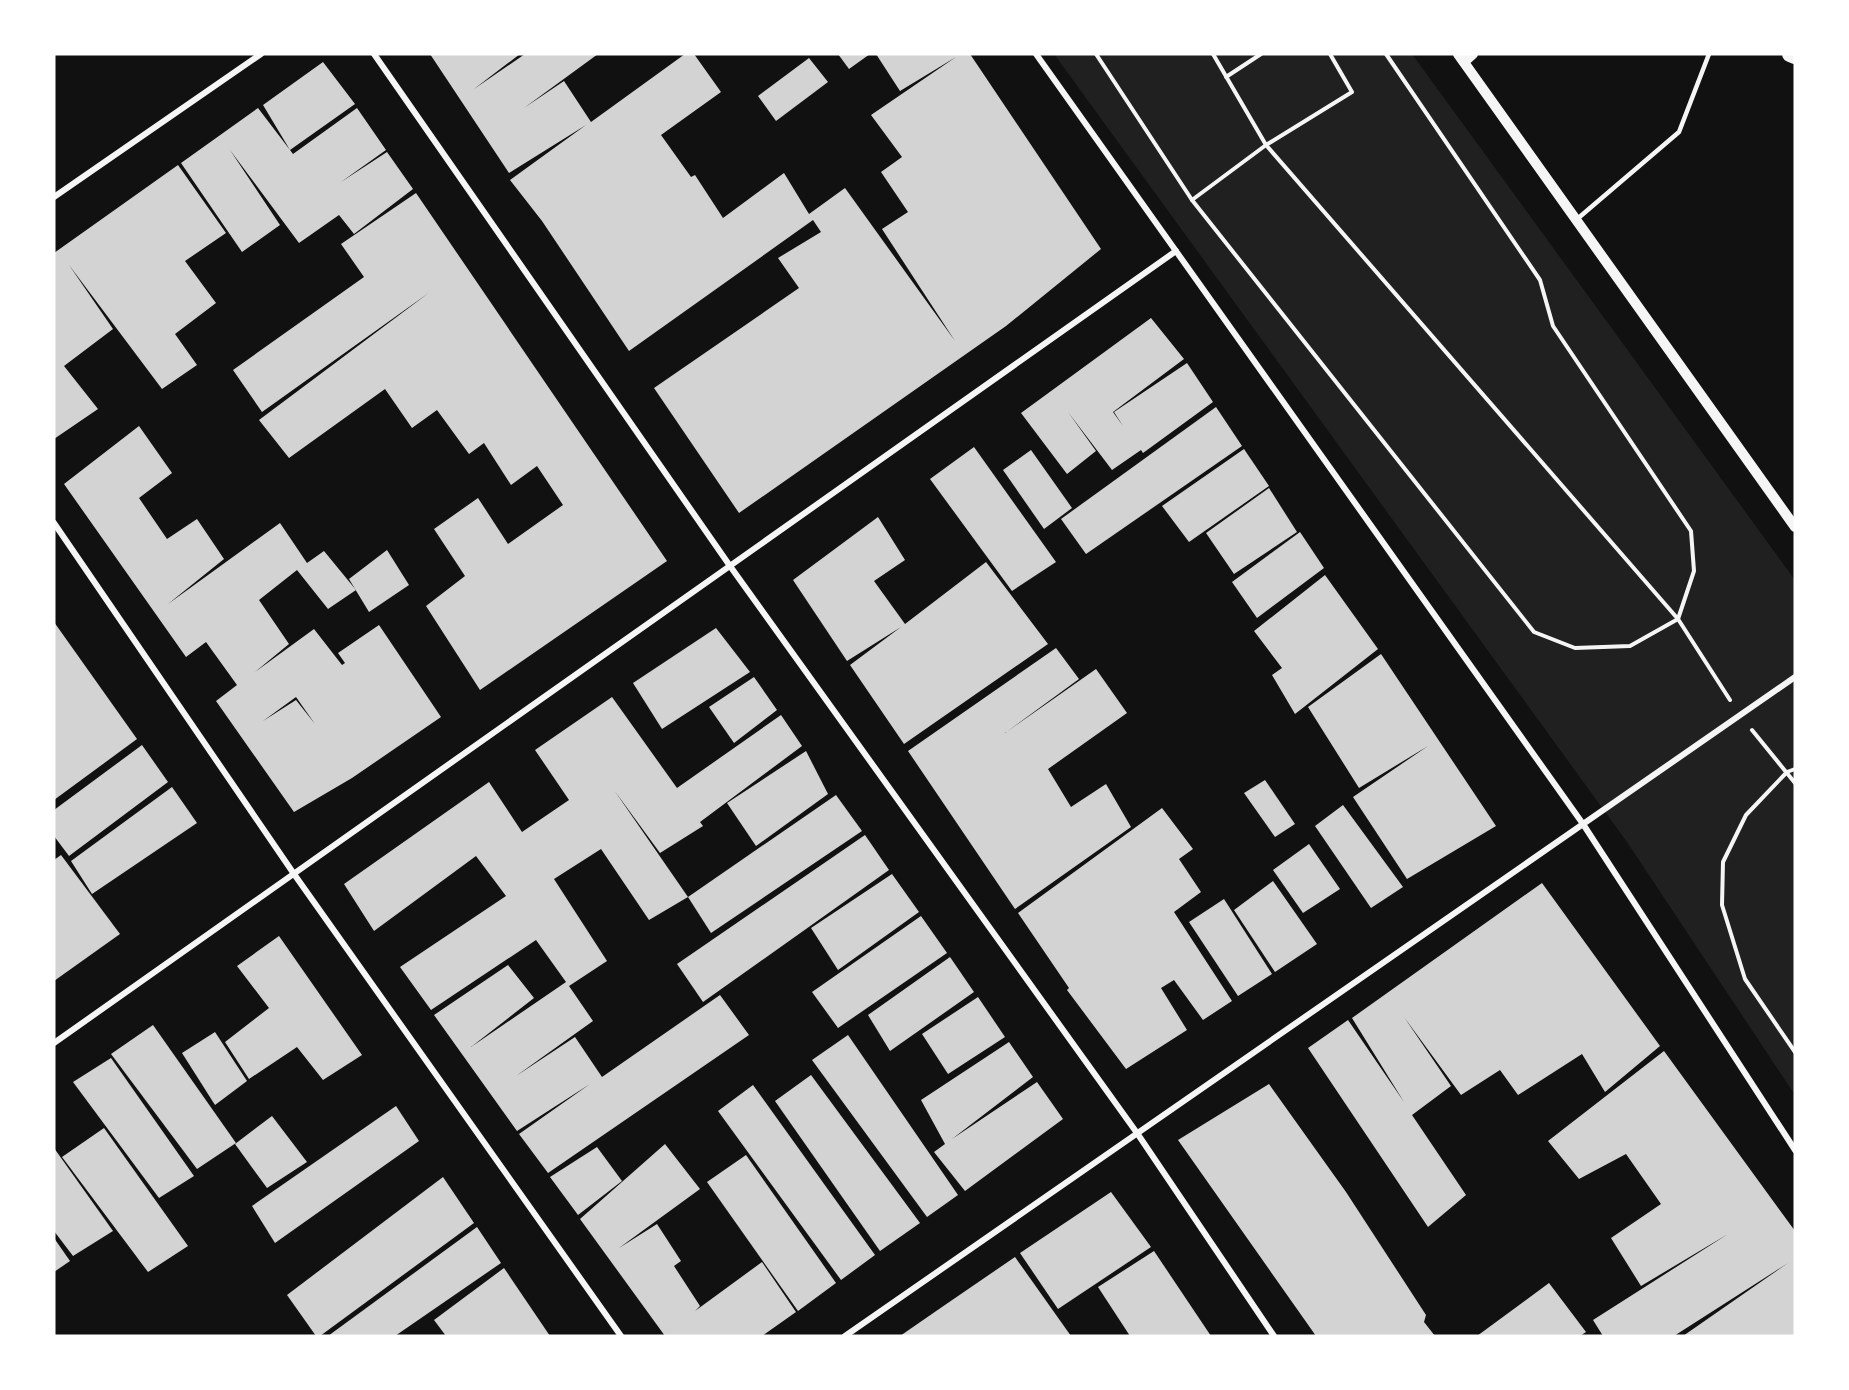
<svg xmlns="http://www.w3.org/2000/svg" width="1849" height="1390" font-family="'IBM Plex Sans',sans-serif">
<style>
.green{fill:#202020}
.building{fill:#d3d3d3;fill-rule:evenodd}
.lines{fill:none;stroke-linecap:round;stroke-linejoin:round}
.path{stroke:#f5f5f5;stroke-width:4}
.service{stroke:#f5f5f5;stroke-width:4.5}
.minor{stroke:#f5f5f5;stroke-width:6}
.tertiary{stroke:#f5f5f5;stroke-width:10}
.trunk{stroke:#f5f5f5;stroke-width:16}
</style>
<rect width="100%" height="100%" fill="#111"/>
<polygon class="green" points="1054,54 1412,54 1795,580 1795,1095 1627,842"/>
<g class="building">
<polygon points="430,54 520,54 474,89 525,54 598,54 524,108 564,81 591,122 685,54 694,54 721,92 661,135 691,177 695,175 723,218 784,173 809,214 845,188 955,341 882,229 908,212 881,172 902,157 871,115 956,57 900,91 876,54 970,54 1101,249 1006,326 739,513 654,388 799,288 778,258 821,232 813,220 629,351 542,221 510,180 586,125 509,173"/>
<polygon points="838,54 870,54 849,69"/>
<polygon points="809,58 828,82 776,121 758,96"/>
<polygon points="323,62 355,104 290,150 293,154 357,108 386,150 341,182 387,152 413,189 354,234 339,215 299,243 230,150 280,225 242,252 181,163 258,108 290,150 263,105"/>
<polygon points="178,165 226,233 185,261 216,303 175,334 197,365 162,389 69,265 113,329 64,366 98,409 54,439 54,253"/>
<polygon points="416,193 667,561 480,690 426,606 465,576 434,529 478,498 508,544 563,505 537,466 511,485 484,443 469,454 437,410 412,428 385,389 289,458 259,420 430,292 262,412 233,370 364,277 341,244"/>
<polygon points="1151,318 1184,359 1113,412 1123,426 1114,412 1187,363 1213,402 1143,453 1141,450 1112,470 1068,412 1096,451 1067,474 1021,413"/>
<polygon points="1216,407 1242,446 1086,554 1061,519"/>
<path d="M139,426L172,473L139,498L167,539L197,519L224,559L168,604L280,523L307,563L324,551L356,590L328,609L297,570L259,600L289,644L255,672L314,629L342,665L345,663L338,653L379,625L441,717L352,778L294,812L216,701L237,685L206,642L186,657L64,484ZM296,697L315,724L296,700L263,721Z"/>
<polygon points="974,447 1056,562 1012,591 930,479"/>
<polygon points="1244,449 1269,486 1189,542 1162,506"/>
<polygon points="1031,450 1072,508 1044,529 1003,470"/>
<polygon points="1269,488 1297,532 1234,574 1206,533"/>
<polygon points="878,517 905,560 874,581 905,624 986,562 1048,644 904,744 850,665 901,627 847,661 793,580"/>
<polygon points="1300,532 1324,568 1257,618 1232,582"/>
<polygon points="387,550 409,585 369,612 349,579"/>
<polygon points="1325,575 1378,649 1295,714 1272,675 1282,668 1254,631"/>
<polygon points="54,622 137,739 54,800"/>
<polygon points="716,628 750,672 662,729 633,683"/>
<polygon points="1056,648 1079,679 1005,733 1096,669 1127,713 1048,769 1071,807 1106,784 1131,827 1015,909 908,751"/>
<polygon points="1381,654 1496,826 1407,879 1353,797 1428,746 1359,788 1308,707"/>
<polygon points="754,677 777,710 734,743 709,707"/>
<polygon points="612,697 677,788 781,715 802,746 700,822 703,826 660,853 614,790 688,897 649,920 601,849 554,879 607,961 569,986 593,1021 516,1076 575,1037 602,1077 720,995 749,1035 548,1173 519,1134 590,1084 517,1131 434,1015 508,965 534,998 471,1047 566,982 536,940 431,1010 400,967 506,896 476,856 374,931 344,884 489,782 522,832 569,800 535,750"/>
<polygon points="142,745 168,782 69,856 54,836 54,810"/>
<polygon points="806,751 828,794 756,846 727,803"/>
<polygon points="1265,780 1295,824 1275,837 1244,793"/>
<polygon points="172,787 197,823 92,894 71,861"/>
<polygon points="836,795 862,831 711,933 688,897"/>
<polygon points="1343,805 1403,887 1371,908 1315,826"/>
<polygon points="1162,808 1193,849 1179,859 1201,892 1174,912 1232,1001 1203,1020 1174,980 1161,988 1187,1030 1126,1069 1067,990 1069,988 1018,913"/>
<polygon points="865,835 889,870 703,1002 677,964"/>
<polygon points="1309,844 1340,889 1303,913 1273,870"/>
<polygon points="61,855 120,934 54,981 54,860"/>
<polygon points="892,874 919,912 838,970 811,928"/>
<polygon points="1273,881 1317,944 1275,972 1234,910"/>
<polygon points="1542,883 1660,1046 1605,1092 1582,1054 1518,1095 1500,1070 1461,1095 1404,1017 1451,1086 1412,1115 1466,1195 1428,1227 1308,1048 1348,1020 1404,1102 1352,1018"/>
<polygon points="1224,899 1272,974 1238,996 1189,922"/>
<polygon points="921,916 947,953 838,1028 812,992"/>
<polygon points="279,936 362,1055 323,1080 297,1047 249,1079 225,1042 269,1008 237,966"/>
<polygon points="950,957 974,992 890,1051 868,1015"/>
<polygon points="978,997 1005,1037 948,1074 922,1034"/>
<polygon points="153,1025 236,1143 197,1169 111,1054"/>
<polygon points="215,1032 247,1081 215,1105 182,1053"/>
<polygon points="848,1035 958,1195 927,1217 812,1060"/>
<polygon points="1009,1042 1033,1077 952,1139 1037,1082 1063,1119 965,1191 934,1152 945,1144 921,1100"/>
<polygon points="1664,1051 1795,1231 1795,1336 1683,1336 1788,1263 1674,1336 1603,1336 1593,1320 1728,1234 1641,1286 1611,1238 1661,1204 1626,1154 1579,1179 1548,1141"/>
<polygon points="111,1058 194,1176 159,1198 73,1082"/>
<polygon points="811,1075 920,1223 880,1251 775,1101"/>
<polygon points="1269,1084 1346,1192 1426,1315 1424,1322 1435,1336 1316,1336 1178,1140"/>
<polygon points="753,1085 875,1255 841,1280 718,1111"/>
<polygon points="396,1106 419,1141 275,1243 252,1206"/>
<polygon points="272,1116 307,1162 267,1188 235,1144"/>
<polygon points="104,1128 188,1246 148,1272 62,1157"/>
<polygon points="665,1144 700,1189 619,1248 657,1224 681,1261 674,1266 700,1306 695,1311 762,1262 796,1312 762,1336 665,1336 580,1219"/>
<polygon points="597,1147 622,1181 578,1215 550,1177"/>
<polygon points="54,1148 113,1231 73,1256 54,1231"/>
<polygon points="746,1155 836,1283 798,1311 707,1182"/>
<polygon points="443,1177 474,1223 320,1336 316,1336 287,1295"/>
<polygon points="1111,1192 1151,1247 1058,1309 1020,1253"/>
<polygon points="477,1227 501,1263 395,1336 328,1336"/>
<polygon points="54,1238 70,1261 54,1272"/>
<polygon points="1154,1251 1211,1336 1130,1336 1098,1287"/>
<polygon points="1015,1257 1071,1336 900,1336 942,1307"/>
<polygon points="504,1268 550,1336 446,1336 434,1320"/>
<polygon points="1549,1283 1586,1332 1580,1336 1477,1336"/>
</g>
<g class="lines">
<g class="path">
<polyline points="1096,54 1192,200 1534,632 1575,648 1630,646 1678,619 1694,571 1691,531 1553,326 1540,280 1386,54"/>
<polyline points="1213,54 1266,145 1678,619 1730,700"/>
<polyline points="1226,77 1261,54"/>
<polyline points="1192,200 1266,145 1352,92 1330,54"/>
<polyline points="1752,730 1795,783"/>
<polyline points="1795,769 1787,772 1746,815 1723,862 1722,905 1745,979 1795,1052"/>
</g>
<polyline class="service" points="1576,220 1679,132 1709,54"/>
<g class="minor">
<polyline points="374,54 730,566 1137,1133 1274,1336"/>
<polyline points="1036,54 1583,824 1795,1150"/>
<polyline points="54,197 261,54"/>
<polyline points="54,523 294,874 621,1336"/>
<polyline points="54,1043 1176,251"/>
<polyline points="845,1336 1795,677"/>
</g>
<g class="tertiary">
<polyline points="1458,54 1795,527"/>
<polyline points="1464,62 1473,54"/>
</g>
<polyline class="trunk" points="1790,54 1795,56"/>
</g>
<rect width="1849" height="1390" fill="none" stroke="#ffffff" stroke-width="111"/>
</svg>
